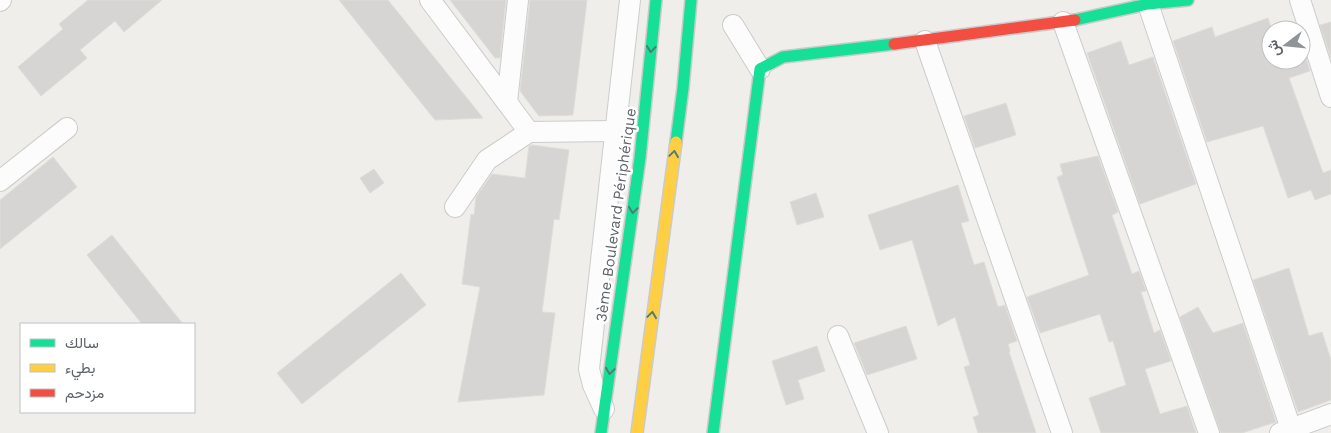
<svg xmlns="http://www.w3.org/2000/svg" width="1331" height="433" font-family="'Work Sans',Vazirmatn,sans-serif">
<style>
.building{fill:#d6d5d3;stroke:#deddd9}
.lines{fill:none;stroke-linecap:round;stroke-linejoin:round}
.street-casing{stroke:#cbcccc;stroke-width:22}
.fast-casing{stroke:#cacacb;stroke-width:14}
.slow-casing{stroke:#cacacb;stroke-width:14}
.jam-casing{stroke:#cacacb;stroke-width:14}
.street{stroke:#fdfcfc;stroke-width:20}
.fast{stroke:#16e098;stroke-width:11}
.slow{stroke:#ffcf43;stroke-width:11}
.jam{stroke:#f24e42;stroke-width:11}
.oneway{stroke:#507c72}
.labels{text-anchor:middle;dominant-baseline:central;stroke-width:5;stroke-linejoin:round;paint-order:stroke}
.street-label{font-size:15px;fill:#5f6368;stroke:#fff}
</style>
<rect width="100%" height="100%" fill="#efeeea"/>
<g class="building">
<polygon points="88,0 162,0 124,32 115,21 80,50 87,58 41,96 18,67 63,29 59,24"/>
<polygon points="339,0 388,0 483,118 435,120"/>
<polygon points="450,0 506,0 500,58 495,58"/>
<polygon points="530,0 587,0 573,115 539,116 520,91"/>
<polygon points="1268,18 1272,30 1271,60 1301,60 1301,42 1310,71 1289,78 1323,173 1331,170 1331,194 1315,200 1311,190 1288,198 1263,126 1207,142 1173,41 1212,27 1215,37"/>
<polygon points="1331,22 1331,58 1320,25"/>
<polygon points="1121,41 1129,65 1153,57 1196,184 1140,204 1087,53"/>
<polygon points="1006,103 1016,135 975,148 964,116"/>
<polygon points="532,145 569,150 559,220 554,219 542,312 555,313 544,395 458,402 480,287 462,284 471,214 474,215 476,197 492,174 525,178 529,146"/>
<polygon points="1098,156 1118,212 1112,215 1132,274 1139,271 1146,291 1141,292 1154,333 1160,330 1171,361 1145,369 1160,414 1187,406 1196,433 1101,433 1089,398 1126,385 1113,341 1109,342 1100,314 1040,333 1027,297 1089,275 1057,177 1063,175 1060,164"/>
<polygon points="53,157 77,187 0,249 0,200"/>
<polygon points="374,169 384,183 370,193 360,178"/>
<polygon points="958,185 969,221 961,223 974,265 984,262 998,307 1005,305 1017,341 1008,344 1010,351 1009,352 1036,433 978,433 973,417 979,415 964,367 970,365 955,317 938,326 912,240 880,250 868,215"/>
<polygon points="816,193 824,217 797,225 790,202"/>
<polygon points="112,235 183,324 142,324 87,255"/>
<polygon points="1289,268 1309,336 1322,332 1331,360 1331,400 1298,412 1253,280"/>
<polygon points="401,273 426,305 302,404 277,373"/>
<polygon points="1198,307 1213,333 1243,323 1276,422 1242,433 1221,433 1180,317"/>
<polygon points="906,326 917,359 867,375 854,343"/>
<polygon points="817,346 825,371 798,380 804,399 786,405 772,361"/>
</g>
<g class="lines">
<g class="street-casing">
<g id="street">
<polyline points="430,0 529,132"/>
<polyline points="1300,0 1331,97"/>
<polyline points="0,1 1,0"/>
<polyline points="1148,4 1291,429"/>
<polyline points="1063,22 1209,433"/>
<polyline points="733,25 760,69"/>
<polyline points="925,41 1062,433"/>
<polyline points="507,102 518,0"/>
<polyline points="0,181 67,128"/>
<polyline points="455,207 487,160 529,132 614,131"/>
<polyline points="838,336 878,433"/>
<polyline points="604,409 593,385 589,369 630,0"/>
<polyline points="1280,433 1331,414"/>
</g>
</g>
<g class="fast-casing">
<g id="fast">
<polyline points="1075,20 1148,4 1188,0"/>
<polyline points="676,142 683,88 691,0"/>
<polyline points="601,433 640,158 656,0"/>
<polyline points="713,433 760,69 783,57 894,44"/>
</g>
</g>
<g class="slow-casing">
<polyline id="slow" points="637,433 676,142"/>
</g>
<g class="jam-casing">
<polyline id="jam" points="894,44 1075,20"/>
</g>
<use href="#street" class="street"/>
<use href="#fast" class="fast"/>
<use href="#slow" class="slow"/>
<use href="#jam" class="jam"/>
</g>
<defs><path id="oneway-chevron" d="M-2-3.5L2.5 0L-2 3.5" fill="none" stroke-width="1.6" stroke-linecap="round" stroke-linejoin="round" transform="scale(1.25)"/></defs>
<g class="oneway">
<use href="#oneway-chevron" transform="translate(651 49) rotate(96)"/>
<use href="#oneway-chevron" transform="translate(674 154) rotate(-82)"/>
<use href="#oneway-chevron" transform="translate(633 210) rotate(98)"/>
<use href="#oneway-chevron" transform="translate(652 315) rotate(-82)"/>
<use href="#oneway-chevron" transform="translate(610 371) rotate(98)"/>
</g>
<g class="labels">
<g class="street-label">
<text transform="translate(616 215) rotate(-82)">3ème Boulevard Périphérique</text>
</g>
</g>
<rect x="20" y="323" width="175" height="90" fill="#ffffff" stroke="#bfc1c3"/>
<rect x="30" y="339" width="25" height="8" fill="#16e098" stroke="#bfc1c3"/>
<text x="65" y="348" font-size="15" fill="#5f6368">سالك</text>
<rect x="30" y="364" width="25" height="8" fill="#ffcf43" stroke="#bfc1c3"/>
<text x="65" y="373" font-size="15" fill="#5f6368">بطيء</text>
<rect x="30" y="389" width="25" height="8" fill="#f24e42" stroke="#bfc1c3"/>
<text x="65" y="398" font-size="15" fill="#5f6368">مزدحم</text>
<g transform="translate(1286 45) rotate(254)"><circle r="24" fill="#ffffff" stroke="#bfc1c3"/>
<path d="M0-4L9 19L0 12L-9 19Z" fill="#919496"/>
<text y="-8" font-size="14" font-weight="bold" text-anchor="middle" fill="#5f6368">ش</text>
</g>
</svg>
